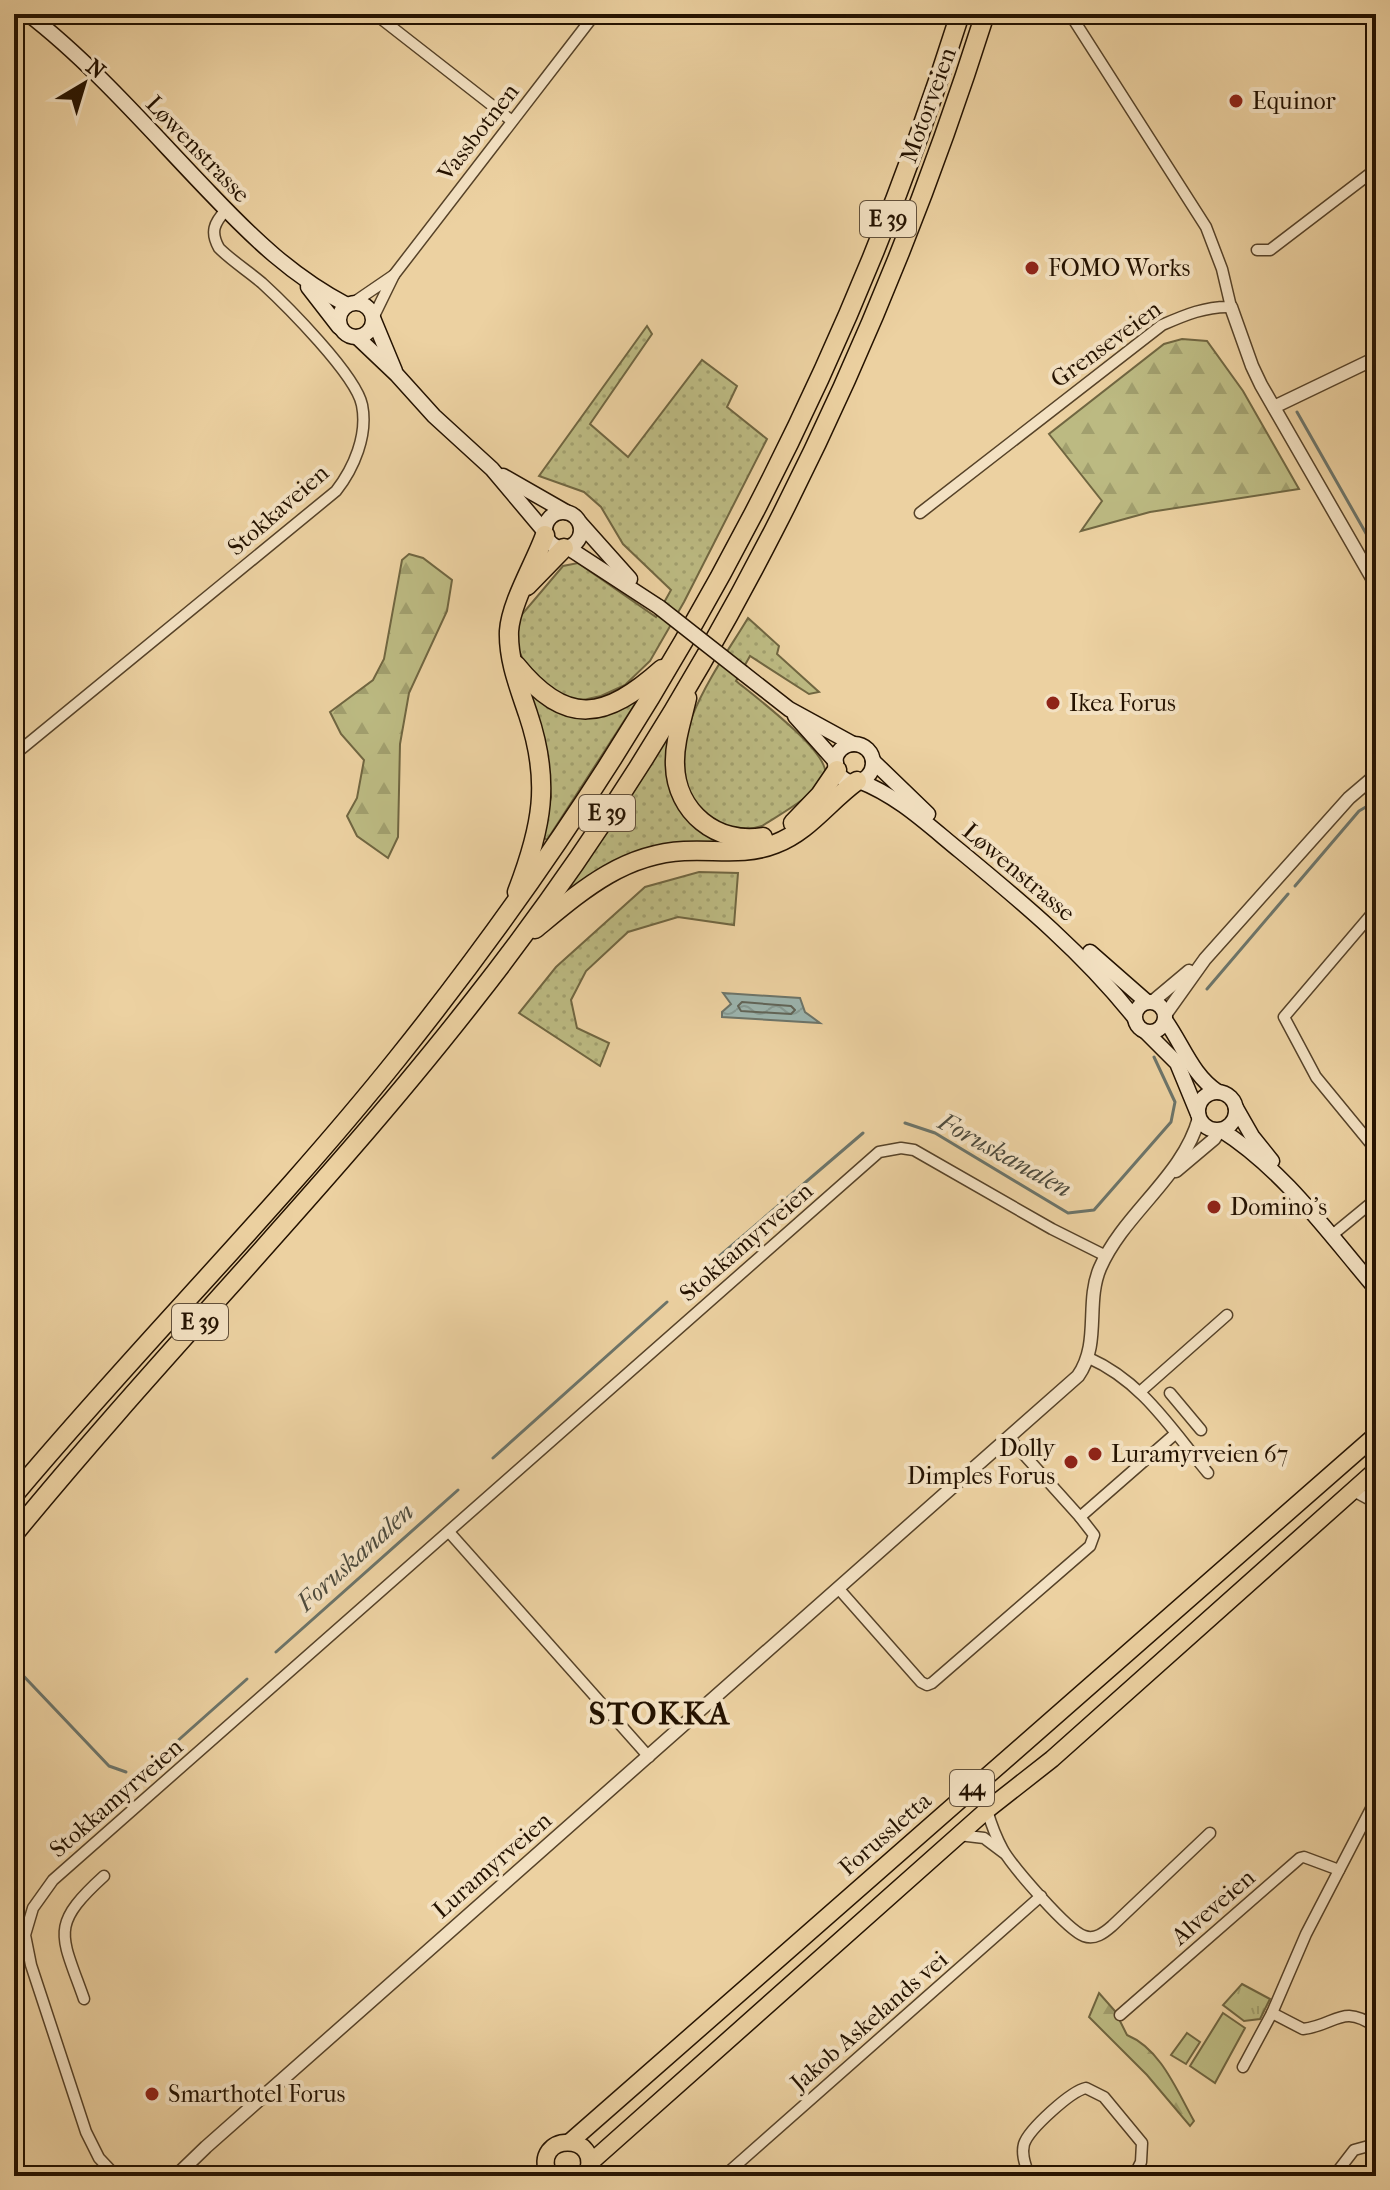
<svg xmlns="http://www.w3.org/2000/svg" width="1390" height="2190" font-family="'IM FELL French Canon',serif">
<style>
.grass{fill:url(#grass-dots);stroke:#706641;stroke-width:2}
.forest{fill:url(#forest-firs);stroke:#706641;stroke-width:2}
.park{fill:url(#park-tufts);stroke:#706641;stroke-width:2}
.pitch{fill:#bcba82;stroke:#706641;stroke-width:2}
.water{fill:url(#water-waves);stroke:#6c7469;stroke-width:2}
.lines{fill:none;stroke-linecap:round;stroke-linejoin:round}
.shore{stroke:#606458;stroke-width:2}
.stream{stroke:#6c7469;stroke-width:3}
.minor-casing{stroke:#564228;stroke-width:13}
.tertiary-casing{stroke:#564228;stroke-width:15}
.secondary-casing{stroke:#241200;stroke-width:17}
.primary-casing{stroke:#241200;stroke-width:19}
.motorway-casing{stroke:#241200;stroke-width:21}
.minor{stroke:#f3e1c2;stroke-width:10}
.tertiary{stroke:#f3e1c2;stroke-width:12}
.secondary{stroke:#f3e1c2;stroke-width:14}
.primary{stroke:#ecd1a1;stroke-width:16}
.motorway{stroke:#ecd1a1;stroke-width:18}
.secondary-bridge-casing{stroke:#241200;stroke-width:17;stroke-linecap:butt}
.secondary-bridge{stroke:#f3e1c2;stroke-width:14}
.poi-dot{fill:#8f2418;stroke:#f3e1c2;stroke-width:3}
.labels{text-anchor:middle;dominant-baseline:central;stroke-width:8;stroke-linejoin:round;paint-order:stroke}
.shield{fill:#f3e1c2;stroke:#62503a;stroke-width:2}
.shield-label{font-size:22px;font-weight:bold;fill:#241200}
.poi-label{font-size:24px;fill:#241200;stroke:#f3e1c2;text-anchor:start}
.street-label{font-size:24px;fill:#241200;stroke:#f3e1c2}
.water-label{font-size:26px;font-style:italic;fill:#4e4b3d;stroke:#f3e1c2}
.district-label{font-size:32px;font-weight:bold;letter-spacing:2px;fill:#241200;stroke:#f3e1c2}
</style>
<defs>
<pattern id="grass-dots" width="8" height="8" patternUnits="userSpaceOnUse" patternTransform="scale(2)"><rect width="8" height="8" fill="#bcba82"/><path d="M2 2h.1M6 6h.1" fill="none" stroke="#a19f6e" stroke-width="1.8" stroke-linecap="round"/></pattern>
<pattern id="forest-firs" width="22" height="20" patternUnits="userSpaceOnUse" patternTransform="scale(2)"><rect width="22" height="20" fill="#bcba82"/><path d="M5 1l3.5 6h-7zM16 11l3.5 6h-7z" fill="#a19f6e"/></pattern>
<pattern id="park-tufts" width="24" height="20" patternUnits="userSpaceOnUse" patternTransform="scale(2)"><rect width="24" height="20" fill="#bcba82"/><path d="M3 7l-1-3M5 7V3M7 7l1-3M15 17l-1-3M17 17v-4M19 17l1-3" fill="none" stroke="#a19f6e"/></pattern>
<pattern id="water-waves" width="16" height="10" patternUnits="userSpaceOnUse" patternTransform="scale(2)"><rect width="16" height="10" fill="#9cb5af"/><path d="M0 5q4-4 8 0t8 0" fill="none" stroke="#869b95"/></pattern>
</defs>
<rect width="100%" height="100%" fill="#ecd1a1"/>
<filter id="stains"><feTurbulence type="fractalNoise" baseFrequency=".0025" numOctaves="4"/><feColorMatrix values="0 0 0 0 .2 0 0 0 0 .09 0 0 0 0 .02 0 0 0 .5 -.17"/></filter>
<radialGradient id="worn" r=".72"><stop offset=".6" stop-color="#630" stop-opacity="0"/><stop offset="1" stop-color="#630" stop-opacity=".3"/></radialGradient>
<g class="grass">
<polygon points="647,326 652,334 590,424 628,457 702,360 737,386 727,407 767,439 684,602 650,661 625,685 601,696 583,700 566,698 528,670 518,649 518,619 563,566 578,563 656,617 671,590 623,544 601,507 584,492 539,476"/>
<path d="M748,618L779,646L777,654L819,692L809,694L750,656L736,681C753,695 831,753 825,775C821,792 777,816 762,826C744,832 718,827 705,813C700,807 693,801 689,794C663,737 720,665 748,618Z"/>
<polygon points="529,690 544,702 631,701 635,704 547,840 542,836 551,797 544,740"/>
<path d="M671,730C665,753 663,784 679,805C689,819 709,831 723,843L572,890L566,888Z"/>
<polygon points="699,872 738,873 734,925 678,917 628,932 586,971 571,1000 577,1028 609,1043 600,1066 519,1013 556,967 645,887"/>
</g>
<g class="forest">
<polygon points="1182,339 1207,341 1243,391 1299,489 1150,512 1081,531 1102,501 1049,434 1164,344"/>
<polygon points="409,554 423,558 452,580 447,611 409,693 400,744 398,837 388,858 357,836 347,816 357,798 364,760 341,734 330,712 373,680 384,659 402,560"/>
<path d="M1099,1993L1115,2011L1127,2035C1161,2049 1177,2091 1194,2121L1190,2126L1147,2075L1089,2017Z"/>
</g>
<polygon class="park" points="1242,1984 1270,1999 1260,2019 1244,2021 1223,2005"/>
<g class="pitch">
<polygon points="1223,2013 1245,2028 1215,2083 1190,2066"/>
<polygon points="1187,2033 1200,2042 1186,2064 1171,2055"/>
</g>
<polygon class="water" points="723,993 800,998 805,1012 820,1023 722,1017 722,1012 731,1004"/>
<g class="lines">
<polygon class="shore" points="742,1002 791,1006 795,1010 791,1014 741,1011 738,1006"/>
<g class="stream">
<polyline points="1297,412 1376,551"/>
<polyline points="1295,886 1359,811 1376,801"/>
<polyline points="1207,989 1288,894"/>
<polyline points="905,1123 935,1133 1068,1213 1094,1210 1171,1122 1175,1102 1154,1057"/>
<polyline points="702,1271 863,1133"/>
<polyline points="493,1458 667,1302"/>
<polyline points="276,1652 458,1490"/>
<polyline points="14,1666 109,1766 126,1772"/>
<polyline points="165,1752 247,1679"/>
</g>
<g class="minor-casing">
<g id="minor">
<polyline points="375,14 512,121"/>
<polyline points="1257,250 1270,250 1376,169"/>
<polyline points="394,275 595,14"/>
<polyline points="353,303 394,275 373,318"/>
<path d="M920,513L1162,325C1185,315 1206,306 1231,307L1222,269L1206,227L1070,14"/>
<path d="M14,755L336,491C354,468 368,435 362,405C356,375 286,305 262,283C248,271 232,261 219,248C210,232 214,223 226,210"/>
<polyline points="1376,909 1284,1017 1316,1077 1376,1150"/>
<polyline points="1331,1236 1376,1199"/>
<path d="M1089,1358C1143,1382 1171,1429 1208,1473"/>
<polyline points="1141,1391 1227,1315"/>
<polyline points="1170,1393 1201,1430"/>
<polyline points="1009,1438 1080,1517 1175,1434"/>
<polyline points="1352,1490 1376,1503"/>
<polyline points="449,1532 649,1757"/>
<polyline points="838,1588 921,1682 927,1685 932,1683 1090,1546 1094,1535 1080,1517"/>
<path d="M987,1810C991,1824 996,1837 1003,1850C1013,1867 1067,1930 1084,1936C1095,1940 1104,1933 1112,1926L1210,1833"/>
<polyline points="959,1835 984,1838 1004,1853"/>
<path d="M84,1999C61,1934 49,1926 104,1876"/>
<path d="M1272,2013L1303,2029C1337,2025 1341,2003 1376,2027"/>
<polyline points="1120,2015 1300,1858 1304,1857 1339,1870"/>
<polyline points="1243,2067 1272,2013 1306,1934 1376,1799"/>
<polyline points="116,2176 99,2158 86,2132 31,1965 25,1935 33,1908 53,1880 879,1152 901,1148 914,1150 1052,1229 1106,1256"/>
<polyline points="724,2176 1041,1896"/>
<path d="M1029,2176C1026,2166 1021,2155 1024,2144C1029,2129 1071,2091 1086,2088L1104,2097L1142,2143L1141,2162L1134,2176"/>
<polyline points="1334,2176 1354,2150 1376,2144"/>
</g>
</g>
<g class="tertiary-casing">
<g id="tertiary">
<polyline points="1231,307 1252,366 1261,385 1376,585"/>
<polyline points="1274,407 1376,358"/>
<polyline points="1152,1002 1189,971"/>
<polyline points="1165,1015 1205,959 1349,798 1376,775"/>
<polyline points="1176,1171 1214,1139 1220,1130"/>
<path d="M176,2176L206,2147L1078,1376C1101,1343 1085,1303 1100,1268C1124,1213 1183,1177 1199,1118"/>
</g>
</g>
<g class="secondary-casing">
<g id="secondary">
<path d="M28,14C93,64 153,134 211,194C253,238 292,276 347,305"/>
<polyline points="308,287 339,327"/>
<circle cx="356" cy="320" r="17"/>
<polyline points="373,318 395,371"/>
<polyline points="357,337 397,375 434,416 492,469 545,532"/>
<polyline points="503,476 566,512"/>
<circle cx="563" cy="530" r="18"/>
<polyline points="580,523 630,579"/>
<polyline points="567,547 659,607"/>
<polyline points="743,673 789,709 853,744"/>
<polyline points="795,716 836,762"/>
<circle cx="854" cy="763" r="19"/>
<polyline points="873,761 928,814"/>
<path d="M859,781C898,796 928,825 960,851C1023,903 1083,953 1134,1017"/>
<polyline points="1090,952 1147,1002"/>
<circle cx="1150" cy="1017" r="15"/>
<path d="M1165,1020C1183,1045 1192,1075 1218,1092"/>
<polyline points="1146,1032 1177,1063 1198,1114"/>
<circle cx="1217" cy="1111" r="19"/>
<polyline points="1236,1108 1252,1136 1272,1161"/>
<path d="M1221,1130C1283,1169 1329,1234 1376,1289"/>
</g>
</g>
<g class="primary-casing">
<g id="primary">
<polyline points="570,2142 1376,1435"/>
<polyline points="590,2163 987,1810 1052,1759 1376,1470"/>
<path d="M549,2176C529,2132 606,2131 586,2176"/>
</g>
</g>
<g class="motorway-casing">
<g id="motorway">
<polyline points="527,586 564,548"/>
<path d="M516,665C567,728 606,719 662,669"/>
<path d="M687,698C682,720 674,743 675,765C676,812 717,845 763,837"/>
<polyline points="793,823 820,795 837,770"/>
<path d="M517,892C542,827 551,782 528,714C519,687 508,660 509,631C511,602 535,563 545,535"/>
<path d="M535,929C580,892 622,854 684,851C714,849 745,856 775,844C809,831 828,802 857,781"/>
<path d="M14,1495C138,1347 276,1210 397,1059C648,746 839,398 960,14"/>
<path d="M14,1534C163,1352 329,1186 474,1000C704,708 873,368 985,14"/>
</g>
</g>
<use href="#minor" class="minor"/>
<use href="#tertiary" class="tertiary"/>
<use href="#secondary" class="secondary"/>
<use href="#primary" class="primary"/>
<use href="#motorway" class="motorway"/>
<g class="secondary-bridge-casing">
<polyline id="secondary-bridge" points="659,607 743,673"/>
</g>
<use href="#secondary-bridge" class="secondary-bridge"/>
</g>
<g class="poi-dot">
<circle cx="1236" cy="101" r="8"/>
<circle cx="1032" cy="268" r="8"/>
<circle cx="1053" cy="703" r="8"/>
<circle cx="1214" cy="1207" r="8"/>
<circle cx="1095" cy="1454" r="8"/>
<circle cx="1071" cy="1462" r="8"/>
<circle cx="152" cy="2094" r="8"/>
</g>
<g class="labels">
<g class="shield">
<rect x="860" y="201" width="56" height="36" rx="6"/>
<rect x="579" y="795" width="56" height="36" rx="6"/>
<rect x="172" y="1304" width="56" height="36" rx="6"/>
<rect x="950" y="1770" width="44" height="36" rx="6"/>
</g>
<g class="shield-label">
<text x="888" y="219">E 39</text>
<text x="607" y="813">E 39</text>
<text x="200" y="1322">E 39</text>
<text x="972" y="1788">44</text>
</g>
<g class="poi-label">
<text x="1252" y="101">Equinor</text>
<text x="1048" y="268">FOMO Works</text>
<text x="1069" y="703">Ikea Forus</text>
<text x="1230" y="1207">Domino's</text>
<text x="1055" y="1448" text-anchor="end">Dolly<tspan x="1055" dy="28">Dimples Forus</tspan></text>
<text x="1111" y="1454">Luramyrveien 67</text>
<text x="168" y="2094">Smarthotel Forus</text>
</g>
<g class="street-label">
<text transform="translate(928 105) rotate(-70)">Motorveien</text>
<text transform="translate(478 132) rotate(-52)">Vassbotnen</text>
<text transform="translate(198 149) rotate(46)">Løwenstrasse</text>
<text transform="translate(1106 344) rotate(-36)">Grenseveien</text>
<text transform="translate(278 510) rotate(-41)">Stokkaveien</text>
<text transform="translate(1019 872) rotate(40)">Løwenstrasse</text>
<text transform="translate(746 1242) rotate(-41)">Stokkamyrveien</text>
<text transform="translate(116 1798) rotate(-41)">Stokkamyrveien</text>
<text transform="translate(885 1834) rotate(-41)">Forussletta</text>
<text transform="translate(492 1865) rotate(-41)">Luramyrveien</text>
<text transform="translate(1213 1907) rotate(-41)">Alveveien</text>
<text transform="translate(869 2021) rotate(-41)">Jakob Askelands vei</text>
</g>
<g class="water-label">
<text transform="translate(1005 1155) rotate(29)">Foruskanalen</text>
<text transform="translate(355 1557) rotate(-42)">Foruskanalen</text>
</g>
<g class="district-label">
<text x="660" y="1713">STOKKA</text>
</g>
</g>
<rect width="1390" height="2190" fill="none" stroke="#ecd1a1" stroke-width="48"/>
<rect x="16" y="16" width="1358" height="2158" fill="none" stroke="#241200" stroke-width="4"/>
<rect x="24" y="24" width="1342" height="2142" fill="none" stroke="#241200" stroke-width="2"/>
<g transform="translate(84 84) rotate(38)" stroke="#f3e1c2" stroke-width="6" paint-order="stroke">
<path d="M0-6L14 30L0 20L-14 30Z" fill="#241200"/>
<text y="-12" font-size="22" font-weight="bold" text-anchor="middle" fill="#241200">N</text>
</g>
<rect width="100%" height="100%" filter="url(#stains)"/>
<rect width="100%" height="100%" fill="url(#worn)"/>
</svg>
